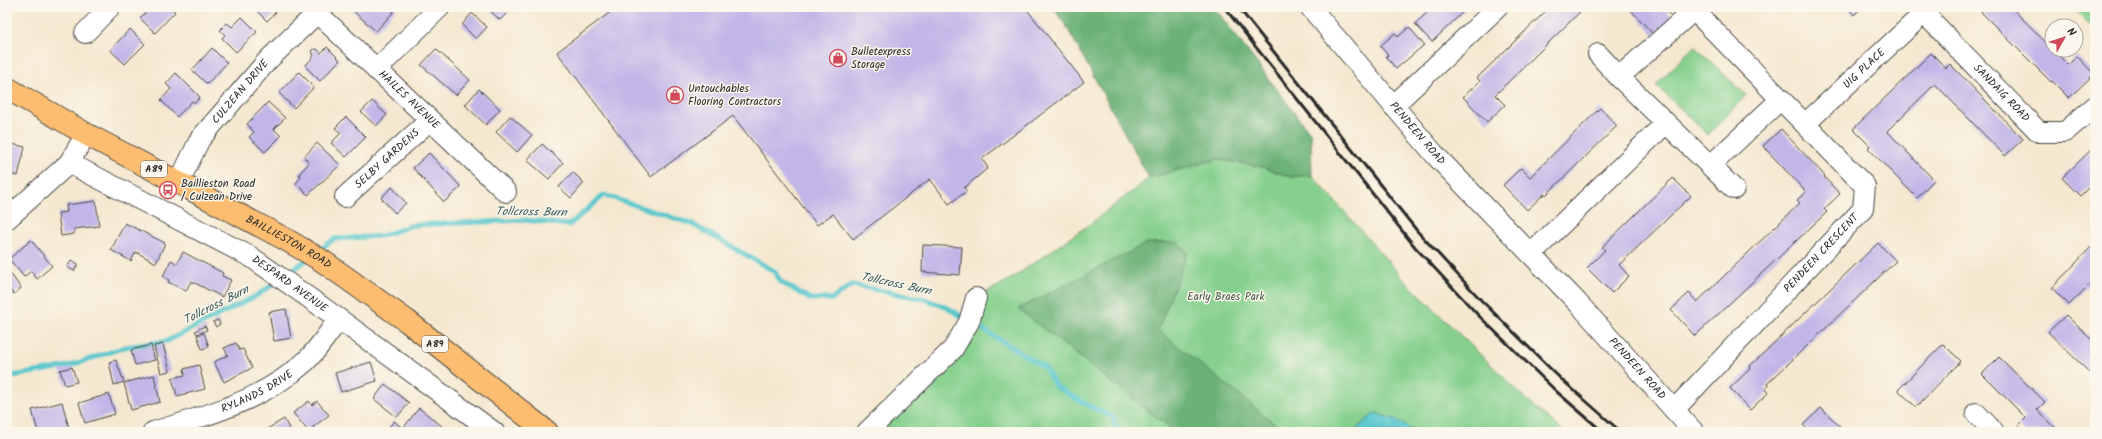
<svg xmlns="http://www.w3.org/2000/svg" width="2102" height="439" font-family="Kalam,sans-serif">
<style>
.green{fill:#85d08d;stroke:#587e5c}
.forest{fill:#6cb278;stroke:#4c6e52}
.water{fill:#5bc8ce;stroke:#437a7c}
.lines{fill:none;stroke-linecap:round;stroke-linejoin:round}
.stream{stroke:#5bc8ce;stroke-width:5}
.building{fill:#c1b6e7}
.minor-casing{stroke:#494744;stroke-width:22}
.major-casing{stroke:#494744;stroke-width:24}
.minor{stroke:#fff;stroke-width:20}
.major{stroke:#fcbd6f;stroke-width:22}
.rail{stroke:#2b2b2b;stroke-width:3}
.labels{text-anchor:middle;dominant-baseline:central;stroke-width:3;stroke-linejoin:round;paint-order:stroke}
.shield{fill:#fbf7ec;stroke:#696865;stroke-width:1}
.shield-label{font-size:10px;font-weight:bold;fill:#2b2b2b}
.poi-label{font-size:11px;fill:#2b2b2b;stroke:#fbf7ec;text-anchor:start}
.street-label{font-size:11px;fill:#2b2b2b;stroke:#fbf7ec}
.park-label{font-size:11px;fill:#465d48;stroke:#fbf7ec}
.water-label{font-size:12px;font-style:italic;fill:#395a5c;stroke:#fbf7ec}
</style>
<rect width="100%" height="100%" fill="#fbf7ec"/>
<filter id="ink" filterUnits="userSpaceOnUse"><feTurbulence type="fractalNoise" baseFrequency=".025" numOctaves="2"/><feDisplacementMap in="SourceGraphic" scale="8" xChannelSelector="R" yChannelSelector="G"/><feConvolveMatrix kernelMatrix="1 2 1 2 8 2 1 2 1" color-interpolation-filters="sRGB"/></filter>
<filter id="wash" filterUnits="userSpaceOnUse"><feTurbulence type="fractalNoise" baseFrequency=".012" numOctaves="4" result="noise"/><feDisplacementMap in="SourceGraphic" scale="16" xChannelSelector="R" yChannelSelector="G"/><feGaussianBlur stdDeviation="0.9" result="paint"/><feColorMatrix in="noise" values="0 0 0 0 0 0 0 0 0 0 0 0 0 0 0 0 0 1.4 0 .05"/><feComposite in="paint" operator="in"/></filter>
<g filter="url(#wash)">
<rect width="100%" height="100%" fill="#f5e8d0"/>
<g class="green">
<polygon points="2072,7 2095,7 2095,30"/>
<polygon points="1694,46 1746,95 1708,135 1656,85"/>
<polygon points="1218,159 1262,167 1291,177 1312,175 1408,284 1529,402 1564,432 874,432 963,349 987,292 1011,279 1090,224 1149,178"/>
</g>
<g class="forest">
<polygon points="1052,7 1214,7 1311,134 1312,175 1291,177 1262,167 1218,159 1149,178 1065,24"/>
<polygon points="1177,242 1188,252 1158,330 1285,432 1176,432 1018,309 1147,243"/>
</g>
<polygon class="water" points="1375,413 1397,420 1415,432 1358,432 1358,427"/>
<g class="lines">
<g class="stream">
<polyline points="318,251 334,239 381,236 413,225 525,220 569,225 604,195 692,224 774,271 781,282 810,299 832,299 852,285 925,299 948,308 966,319"/>
<polyline points="284,276 309,258"/>
<polyline points="973,323 1045,368 1055,386 1089,406 1113,417 1117,432"/>
<polyline points="7,377 69,366 125,347 167,341 256,296 278,281"/>
</g>
</g>
<g id="blocks">
<g class="building">
<polygon points="151,7 170,7 175,12 155,33 140,18"/>
<polygon points="253,7 275,7 278,10 267,21"/>
<polygon points="356,7 394,7 396,9 376,31 353,11"/>
<polygon points="486,7 513,7 500,20"/>
<polygon points="617,7 1025,7 1084,82 982,159 988,168 964,188 967,191 949,204 930,179 853,239 833,214 817,225 733,116 651,177 557,52"/>
<polygon points="1433,7 1468,7 1432,42 1415,24"/>
<polygon points="1550,7 1585,7 1495,95 1505,105 1487,122 1463,97 1480,81 1477,78"/>
<polygon points="1628,7 1662,7 1672,17 1654,35"/>
<polygon points="1847,7 1862,7 1854,15"/>
<polygon points="1985,7 2011,7 2068,65 2077,56 2094,74 2069,98 2052,81 2051,82 1981,12"/>
<polygon points="472,13 487,27 476,39 462,25"/>
<polygon points="242,17 257,32 236,52 222,38 225,35 220,30 227,23 232,27"/>
<polygon points="1409,27 1424,45 1396,69 1386,56 1388,55 1380,46 1395,33 1398,37"/>
<polygon points="130,29 145,44 125,64 110,50"/>
<polygon points="327,47 340,60 320,81 305,66 314,56 312,51 314,49 317,49 321,53"/>
<polygon points="212,48 227,63 207,84 192,70"/>
<polygon points="436,49 470,80 456,95 421,65"/>
<polygon points="1931,53 1946,68 1950,64 2023,139 2005,156 1935,84 1887,131 1934,180 1917,198 1868,148 1870,146 1853,129"/>
<polygon points="299,72 314,87 294,108 279,93"/>
<polygon points="176,73 200,97 195,103 192,101 177,117 161,100 171,89 166,84"/>
<polygon points="479,89 500,109 486,125 465,105"/>
<polygon points="372,101 387,115 376,126 361,112"/>
<polygon points="268,102 285,118 274,129 281,136 265,152 249,137 254,132 247,124"/>
<polygon points="1600,108 1617,126 1546,195 1544,194 1527,210 1503,185 1521,168 1530,177"/>
<polygon points="510,116 532,135 517,152 496,132"/>
<polygon points="346,117 366,137 346,157 331,143 341,133 335,128"/>
<polygon points="1781,129 1825,176 1824,177 1840,194 1824,209 1827,212 1695,336 1671,310 1689,293 1697,302 1800,203 1797,200 1806,192 1763,146"/>
<polygon points="7,143 25,147 18,176 9,174 8,182"/>
<polygon points="317,143 340,165 308,195 296,183 301,177 299,174 309,163 304,157"/>
<polygon points="542,144 563,163 549,179 527,160"/>
<polygon points="2095,146 2095,181 2080,196 2062,178"/>
<polygon points="429,153 461,187 444,202 413,168"/>
<polygon points="573,172 584,183 571,198 559,187"/>
<polygon points="1673,178 1691,196 1619,265 1629,276 1612,293 1587,268 1605,250 1602,247"/>
<polygon points="392,187 406,203 395,213 381,198"/>
<polygon points="96,201 99,226 74,229 74,234 61,236 58,213 67,212 66,205"/>
<polygon points="125,223 165,243 156,263 136,252 131,261 111,250"/>
<polygon points="31,240 52,266 37,279 31,271 24,277 9,259"/>
<polygon points="1878,243 1896,261 1767,384 1768,386 1765,389 1768,393 1750,410 1730,388 1751,368 1750,366"/>
<polygon points="2095,243 2095,279 2069,305 2052,288"/>
<polygon points="923,245 962,247 960,275 922,272"/>
<polygon points="183,252 223,273 222,276 231,280 222,297 191,281 186,291 168,282 169,280 163,276 171,260 177,264"/>
<polygon points="72,260 78,264 74,271 67,267"/>
<polygon points="7,269 21,288 14,294 10,290 7,293"/>
<polygon points="286,309 291,338 274,341 269,312"/>
<polygon points="2066,315 2095,343 2095,378 2048,332"/>
<polygon points="218,320 220,324 216,327 213,322"/>
<polygon points="205,326 207,330 197,334 195,331"/>
<polygon points="204,333 209,347 202,349 197,335"/>
<polygon points="236,343 239,350 243,349 252,368 224,382 214,362 228,355 224,348"/>
<polygon points="163,344 170,371 161,373 154,346"/>
<polygon points="1943,344 1961,361 1916,407 1898,390"/>
<polygon points="151,345 155,360 135,365 131,350"/>
<polygon points="1999,357 2045,402 2037,410 2060,432 2024,432 2018,426 2026,418 1982,374"/>
<polygon points="116,360 124,382 114,385 109,362"/>
<polygon points="371,362 377,381 341,392 335,373"/>
<polygon points="199,365 205,389 177,396 172,378 185,375 184,369"/>
<polygon points="72,367 77,382 65,385 60,370"/>
<polygon points="154,375 160,402 131,410 124,383"/>
<polygon points="385,384 409,403 397,417 374,399"/>
<polygon points="109,394 115,414 85,423 79,403"/>
<polygon points="309,401 312,405 317,401 329,415 313,427 317,432 309,432 293,413"/>
<polygon points="62,402 69,428 55,432 38,432 32,410"/>
<polygon points="419,408 443,427 439,432 410,432 404,427"/>
<polygon points="1821,408 1846,432 1810,432 1803,425"/>
<polygon points="284,419 291,432 262,432"/>
<polygon points="394,421 406,431 405,432 385,432"/>
</g>
</g>
</g>
<g filter="url(#ink)">
<use href="#blocks" fill-opacity="0" stroke="#494744" stroke-width="1"/>
<g class="lines">
<g class="minor-casing">
<g id="minor">
<path id="s1" d="M311,7L506,192"/>
<path id="s2" d="M1310,7L1436,156L1578,303L1694,432"/>
<path id="s3" d="M1918,7L2039,132H2065L2095,106"/>
<polyline points="85,33 110,7"/>
<polyline points="1598,54 1619,77 1734,189"/>
<polyline points="376,70 440,7"/>
<polyline points="1619,77 1694,10"/>
<polyline points="1393,106 1498,7"/>
<path id="s4" d="M1805,124L1924,13"/>
<path id="s5" d="M69,163L251,257L339,319L494,432"/>
<polyline points="1711,165 1781,99"/>
<path id="s6" d="M179,182L200,139L268,60L317,13"/>
<path id="s7" d="M345,197L429,121"/>
<polyline points="7,219 69,163 86,134"/>
<polyline points="1531,254 1666,123"/>
<path id="s8" d="M1674,410L1863,209L1865,186L1691,7"/>
<polyline points="1976,413 1994,432"/>
<path id="s9" d="M153,432C206,416 263,400 305,362C318,350 328,333 339,319"/>
<polyline points="867,432 953,349 969,322 976,298"/>
</g>
</g>
<g class="major-casing">
<g id="major">
<path id="s10" d="M7,88L86,134L285,239L321,260L407,321L547,432"/>
</g>
</g>
<use href="#minor" class="minor"/>
<use href="#major" class="major"/>
<g class="rail">
<polyline points="1224,7 1415,247 1478,315 1557,392 1603,432"/>
<polyline points="1238,7 1418,232 1481,300 1560,378 1621,432"/>
</g>
</g>
</g>
<defs>
<g id="shop-ring" transform="scale(0.9)"><circle r="9.5" fill="#fbf7ec" stroke="#d1495b" stroke-width="1.5"/><path d="M-5-2.5h2.3a2.7 3.5 0 0 1 5.4 0H5L5.5 6h-11ZM-1.5-2.5h3a1.5 2.3 0 0 0-3 0Z" fill="#d1495b"/></g>
<g id="bus-ring" transform="scale(0.9)"><circle r="9.5" fill="#fbf7ec" stroke="#d1495b" stroke-width="1.5"/><path d="M-5-6H5V4H4V6H2V4H-2V6H-4V4H-5ZM-3.5-4V0h7V-4ZM-3.5 1.2v1.5H-2V1.2ZM2 1.2v1.5H3.5V1.2Z" fill="#d1495b"/></g>
</defs>
<g fill-rule="evenodd">
<use href="#shop-ring" x="838" y="58"/>
<use href="#shop-ring" x="675" y="95"/>
<use href="#bus-ring" x="168" y="190"/>
</g>
<g class="labels">
<g class="shield">
<rect x="141" y="161" width="26" height="16" rx="3"/>
<rect x="422" y="336" width="26" height="16" rx="3"/>
</g>
<g class="shield-label">
<text x="154" y="169">A89</text>
<text x="435" y="344">A89</text>
</g>
<g class="poi-label">
<text x="851" y="52">Bulletexpress<tspan x="851" dy="13">Storage</tspan></text>
<text x="688" y="89">Untouchables<tspan x="688" dy="13">Flooring Contractors</tspan></text>
<text x="181" y="184">Baillieston Road<tspan x="181" dy="13">/ Culzean Drive</tspan></text>
</g>
<g class="street-label">
<text stroke="none"><textPath href="#s4" startOffset="81">UIG PLACE</textPath></text>
<text stroke="none"><textPath href="#s6" startOffset="110">CULZEAN DRIVE</textPath></text>
<text stroke="none"><textPath href="#s3" startOffset="120">SANDAIG ROAD</textPath></text>
<text stroke="none"><textPath href="#s1" startOffset="135">HAILES AVENUE</textPath></text>
<text stroke="none"><textPath href="#s2" startOffset="166">PENDEEN ROAD</textPath></text>
<text stroke="none"><textPath href="#s7" startOffset="57">SELBY GARDENS</textPath></text>
<text stroke="none"><textPath href="#s10" startOffset="321">BAILLIESTON ROAD</textPath></text>
<text stroke="none"><textPath href="#s8" startOffset="215">PENDEEN CRESCENT</textPath></text>
<text stroke="none"><textPath href="#s5" startOffset="252">DESPARD AVENUE</textPath></text>
<text stroke="none"><textPath href="#s2" startOffset="488">PENDEEN ROAD</textPath></text>
<text stroke="none"><textPath href="#s9" startOffset="112">RYLANDS DRIVE</textPath></text>
</g>
<g class="park-label">
<text x="1226" y="297">Early Braes Park</text>
</g>
<g class="water-label">
<text transform="translate(531 212) rotate(1)">Tollcross Burn</text>
<text transform="translate(896 284) rotate(12)">Tollcross Burn</text>
<text transform="translate(216 305) rotate(-27)">Tollcross Burn</text>
</g>
</g>
<rect width="2102" height="439" fill="none" stroke="#fbf7ec" stroke-width="24"/>
<g transform="translate(2064 38) rotate(51)"><circle r="19" fill="#fbf7ec" stroke="#a8a59f"/>
<path d="M0-3L7 15L0 10L-7 15Z" fill="#d1495b"/>
<text y="-6" font-size="11" font-weight="bold" text-anchor="middle" fill="#2b2b2b">N</text>
</g>
</svg>
